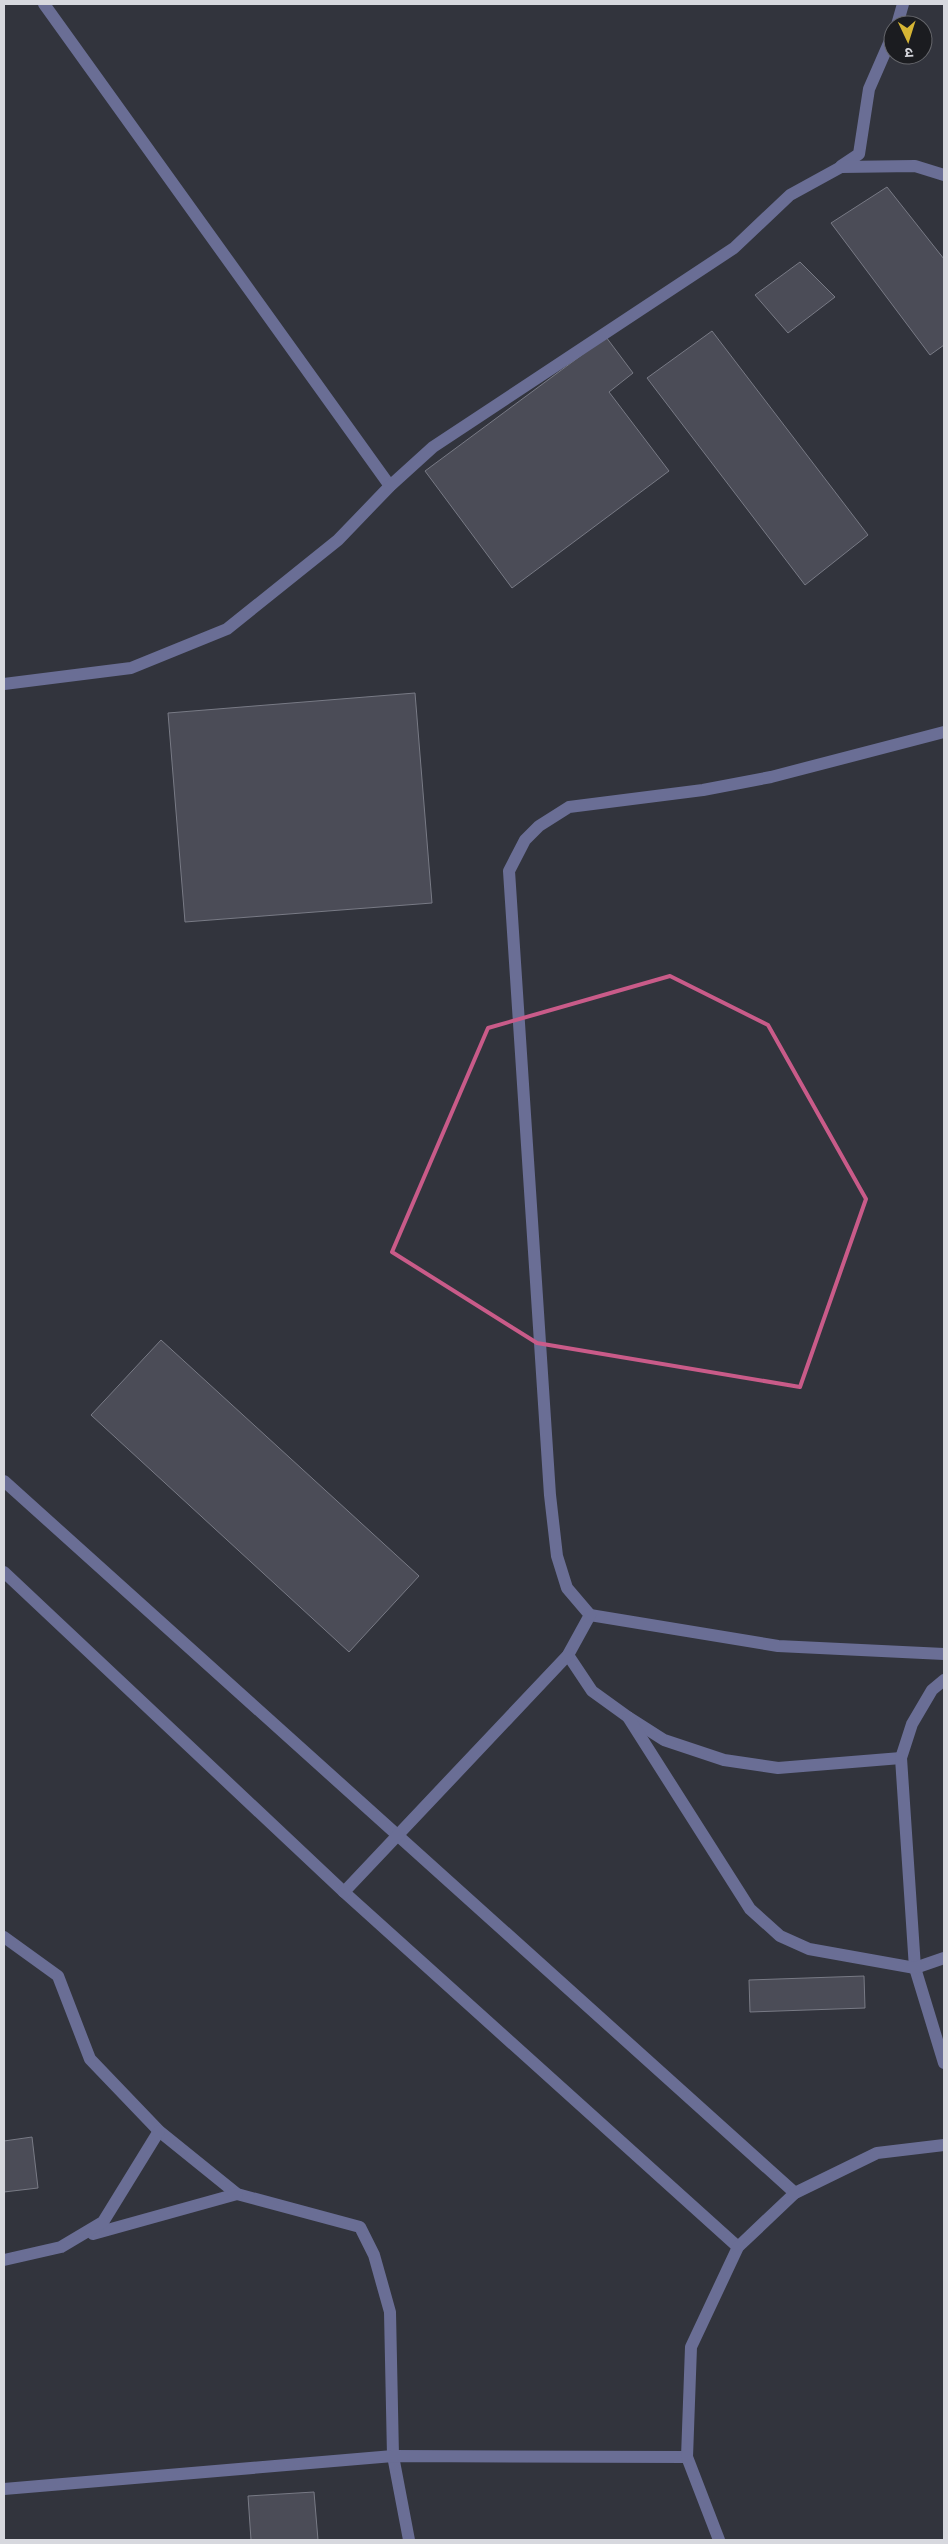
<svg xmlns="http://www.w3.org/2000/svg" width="948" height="2544" font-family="'Zilla Slab','Noto Sans Devanagari',serif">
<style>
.building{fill:#4b4c57;stroke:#787a85}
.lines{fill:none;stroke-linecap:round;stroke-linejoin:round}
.minor{stroke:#6a6e95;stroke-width:12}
.marked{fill:none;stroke:#c95b89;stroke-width:4;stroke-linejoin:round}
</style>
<rect width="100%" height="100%" fill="#32343d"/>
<g class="building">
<polygon points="887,187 944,259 944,345 930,355 831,223"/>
<polygon points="800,262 835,297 788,333 755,295"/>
<polygon points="712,331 868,535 805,585 647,378"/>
<polygon points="606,337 633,373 609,392 669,471 512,588 425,471"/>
<polygon points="415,693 432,903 185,922 168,713"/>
<polygon points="161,1340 419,1576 349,1652 91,1415"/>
<polygon points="864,1976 865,2008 750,2012 749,1980"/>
<polygon points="32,2137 38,2188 4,2192 4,2141"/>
<polygon points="314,2492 318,2540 251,2540 248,2496"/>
</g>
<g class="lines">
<g class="minor">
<polyline points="44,4 390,486"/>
<polyline points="897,25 903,4"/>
<polyline points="841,166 859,154 869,89 893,34"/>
<polyline points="4,684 131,668 227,629 338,540 390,486 433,447 734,248 790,195 841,167 915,166 944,175"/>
<polyline points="4,1481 795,2193"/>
<polyline points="4,1572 344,1892 738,2247"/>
<polyline points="590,1615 778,1646 944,1654"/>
<polyline points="568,1655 592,1691 628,1717 664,1740 724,1760 778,1768 901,1758"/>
<polyline points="944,1680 932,1690 912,1724 901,1758 915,1968 944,2063"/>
<polyline points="628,1717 750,1909 780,1936 809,1949 915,1968 944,1958"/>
<polyline points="344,1892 568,1655 590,1615 567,1588 557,1556 550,1495 509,871 525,840 539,826 569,807 703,790 771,777 944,732"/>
<polyline points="4,1937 58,1976 90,2059 159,2131 237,2194 360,2227 374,2255 390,2312 393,2456 409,2540"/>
<polyline points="93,2234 237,2194"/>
<polyline points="4,2260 61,2247 103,2222 159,2131"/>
<polyline points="4,2489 393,2456 687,2457"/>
<polyline points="719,2540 687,2457 691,2347 738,2247 795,2193 877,2153 944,2145"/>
</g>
</g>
<path class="marked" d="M670,976L768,1025L866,1199L800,1387L537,1343L392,1252L488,1028Z"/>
<rect width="948" height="2544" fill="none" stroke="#d7d8de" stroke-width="10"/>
<g transform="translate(908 40) rotate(176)"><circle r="24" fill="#1b1c20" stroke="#66676c"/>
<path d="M0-4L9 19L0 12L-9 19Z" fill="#d6b534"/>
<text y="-8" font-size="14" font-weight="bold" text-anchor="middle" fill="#d7d8de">उ</text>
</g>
</svg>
